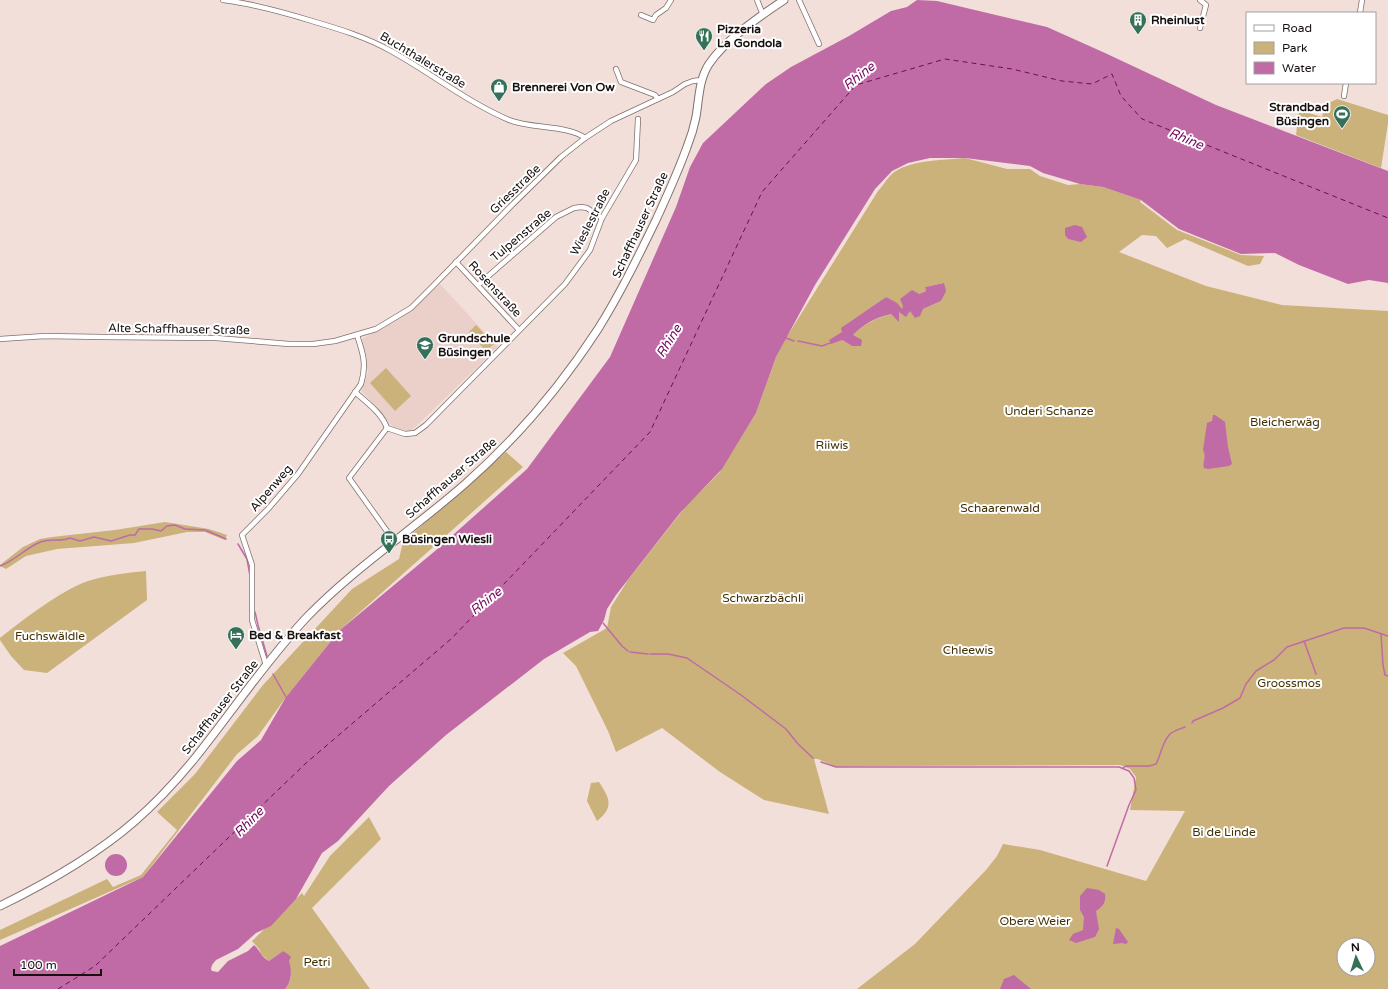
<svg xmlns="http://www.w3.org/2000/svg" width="1388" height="989" font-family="'Varela Round',sans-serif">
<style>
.built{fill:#ebd0c9}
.green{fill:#cbb17a;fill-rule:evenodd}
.water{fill:#c06ba6}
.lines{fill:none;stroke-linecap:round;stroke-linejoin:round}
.stream{stroke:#c06ba6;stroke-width:1.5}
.ferry{stroke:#74085d;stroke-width:1;stroke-dasharray:5 4;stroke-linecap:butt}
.minor-casing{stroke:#81706c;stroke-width:6}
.secondary-casing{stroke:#81706c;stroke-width:9}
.minor{stroke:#fff;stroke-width:4.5}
.secondary{stroke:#fff;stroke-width:7}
.labels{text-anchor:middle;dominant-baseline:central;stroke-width:4;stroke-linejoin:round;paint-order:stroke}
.poi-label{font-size:12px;font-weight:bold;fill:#17100f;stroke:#fff;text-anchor:start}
.street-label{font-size:12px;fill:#17100f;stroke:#fff}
.park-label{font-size:12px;fill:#423002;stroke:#fff}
.water-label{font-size:13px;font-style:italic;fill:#74085d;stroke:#fff}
</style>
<rect width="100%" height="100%" fill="#f2dfda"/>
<polygon class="built" points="440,284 498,347 410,432 393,427 361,390 368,373 362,339 411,310"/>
<g class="green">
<polygon points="1337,99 1388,115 1388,123 1381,168 1296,135 1299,110 1322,117 1325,105"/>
<path d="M965,158L1007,169H1030L1040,176L1068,185L1080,184L1103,187L1141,200L1140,202L1177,230L1241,255L1264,256L1260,264L1248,266L1185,239L1167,248L1156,236L1142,235L1119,252L1206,286L1282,305L1388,311V989H857L915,944L986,870L997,856L1003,844L1040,850L1146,881L1185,811L1130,810L1136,777L1130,769L1120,765L880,766L836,767L818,759H814L829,814L764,800L720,772L662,728L616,752L608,731L576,666L563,653L607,628L611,607L628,580L686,506L719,473L756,413L776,357L786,338L878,191C883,186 887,178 892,174C907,160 945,160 965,158ZM944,283L941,301L923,309L899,312V321L891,314C876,318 864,324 853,335L852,346L842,340V328L886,297L902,310C906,301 917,294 926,291L925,287ZM1344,945H1368V969H1344Z"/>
<polygon points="476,325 494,344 486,351 469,332"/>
<polygon points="386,368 411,396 395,411 370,383"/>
<polygon points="506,452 523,467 340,630 286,697 258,736 237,754 143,877 0,940 0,930 107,879 113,887 141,875 177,830 157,812 195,774 263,685 352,589 399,559 403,542"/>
<polygon points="165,522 209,529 227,535 225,540 205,532 187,532 134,543 57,549 26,556 6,569 2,567 0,565 23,547 40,539 52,537 115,530"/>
<path d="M146,571L147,600L47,673L24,670L11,656L0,640V638C24,619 60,591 88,581C107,575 126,573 146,571Z"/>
<path d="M599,782C610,799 614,807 597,821L587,801L591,783Z"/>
<path d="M369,817L381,839L312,908L370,989H285C296,978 289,962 283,951L269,961L261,954L259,949L252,941L302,893L304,896L330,856Z"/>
</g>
<g class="water">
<path d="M917,0L937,1L1047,27L1105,53L1216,105L1388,171V283L1369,280L1348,284L1299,265L1275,253L1241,254L1179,229L1141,200L1103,187L1080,184L1043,173L1030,166L965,158H930L908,163L892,171L875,189L815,285L776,357L756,413L722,469L680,513L616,595L607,609L604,620L598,631L590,632L544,659L446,735L389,786L338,841L322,853L296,899L271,926L256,933L238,949L216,960L212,965L211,969L212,971L218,972L228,961L248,951L254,945C260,950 261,957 269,961L283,951L289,955L291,957L289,961C292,970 292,982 285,989H0V946L143,877L237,761L261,740L286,697L340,630L435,551L527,469L610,357L676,207L690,167L703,143L766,84L791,67L849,36L891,11L907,7Z"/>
<polygon points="1075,225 1082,227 1087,237 1081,242 1068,239 1065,235 1065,228"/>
<path d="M944,283L946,291L941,301L923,309L920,316L915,318L910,311L906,317L899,312V322L891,314C875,318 865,323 853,335L862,340L861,346H852L842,340L831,344L829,340L842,332L841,328L886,297L897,303L902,309L903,306L900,299L912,290L919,294L926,291L925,287Z"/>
<path d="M1213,415H1215L1225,422L1228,447L1232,464L1229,466L1208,469L1204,468C1202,462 1207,457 1203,450L1207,423L1212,421Z"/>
<circle cx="116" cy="865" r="11"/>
<path d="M1087,888L1099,890L1105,894C1106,903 1103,906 1096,911L1099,929L1095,937L1076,943L1069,940L1073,934L1083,930L1084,917L1080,910V896Z"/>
<polygon points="1116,928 1119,929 1128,942 1126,944 1122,943 1113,944"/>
<polygon points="1014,975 1031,989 1000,989 1004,979"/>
</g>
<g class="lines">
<g class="stream">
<polyline points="786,338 794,341"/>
<polyline points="798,341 822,346 830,343"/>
<polyline points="238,544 247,559 250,576"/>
<path d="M0,566C14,561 25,549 38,543C49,538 62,542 70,538L80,541L94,537L111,541L130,535H135L139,529H152L161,531L167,526L175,525L185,529L205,530L226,539"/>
<polyline points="255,612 258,625 267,656"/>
<polyline points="603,623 622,646 628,651"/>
<polyline points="1381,634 1383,665 1385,675 1388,676"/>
<polyline points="1304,641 1316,674"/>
<polyline points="630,652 648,654"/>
<polyline points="650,654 668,654 687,658 741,695 786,729 798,744 813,758"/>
<polyline points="273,674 286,697"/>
<polyline points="1192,723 1193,721 1223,708 1240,698 1246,684 1256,671 1274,660 1287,647 1344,628 1364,628 1388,636"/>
<polyline points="821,762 836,767 1119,767 1129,771 1134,778 1136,790 1129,805 1107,866"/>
<path d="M1123,768L1126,766H1149L1156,764C1161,755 1162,742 1170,734C1173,731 1180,729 1185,727"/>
</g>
<polyline class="ferry" points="58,989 95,966 305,764 451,639 650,432 762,192 856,85 945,59 1012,69 1062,81 1092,84 1112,74 1121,96 1142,119 1388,218"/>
<g class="minor-casing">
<g id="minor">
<path d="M223,0C254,4 283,12 312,21C339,29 366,37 391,51C431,73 467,102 509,120C531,129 568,125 585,138"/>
<polyline points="757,0 763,15"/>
<polyline points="799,0 819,44"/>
<polyline points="1360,13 1362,0"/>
<polyline points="641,15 653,20 656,15 666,8 671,0"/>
<polyline points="1200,28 1206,5 1200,0"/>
<polyline points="616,69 621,82 655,95 658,99"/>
<polyline points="1344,96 1346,83"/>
<polyline points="456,262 519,330"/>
<polyline points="478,285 556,217 574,208 581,207 587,208 602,218"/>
<polyline points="0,339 45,336 103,337 216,338 289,344 313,344 335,341 376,329 411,308 433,286 513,204 561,157 585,138 611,121 673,92 685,84 693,81 702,80"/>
<path d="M355,392C366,402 382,413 387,428L405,434L415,433L426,425L565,284L590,250L602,218L636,160L638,119"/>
<polyline points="387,428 349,478 394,541"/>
<path d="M266,665L252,620V565L242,535L268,509L298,474L361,384C367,365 363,353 357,335"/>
</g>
</g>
<g class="secondary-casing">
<path id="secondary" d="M0,906C47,883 96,855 135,821C157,802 177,780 195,758C232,712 265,662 306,618C354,568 414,529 466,483C517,438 561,386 598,329C620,294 638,257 656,220C667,196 678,172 687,147C691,137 694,127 696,117C699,99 699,79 709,64C725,40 760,16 784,0"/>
</g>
<use href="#minor" class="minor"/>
<use href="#secondary" class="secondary"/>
</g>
<defs>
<g id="building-pin" transform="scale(0.9)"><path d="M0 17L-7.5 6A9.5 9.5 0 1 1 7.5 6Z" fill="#367059" stroke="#fff"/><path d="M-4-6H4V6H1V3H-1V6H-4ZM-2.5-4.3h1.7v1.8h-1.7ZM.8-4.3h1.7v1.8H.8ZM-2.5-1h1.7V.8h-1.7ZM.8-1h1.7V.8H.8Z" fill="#fff"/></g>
<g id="restaurant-pin" transform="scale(0.9)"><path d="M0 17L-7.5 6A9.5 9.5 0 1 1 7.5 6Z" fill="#367059" stroke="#fff"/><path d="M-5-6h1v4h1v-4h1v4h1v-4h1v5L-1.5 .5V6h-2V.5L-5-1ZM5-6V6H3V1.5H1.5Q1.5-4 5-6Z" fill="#fff"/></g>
<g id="shop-pin" transform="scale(0.9)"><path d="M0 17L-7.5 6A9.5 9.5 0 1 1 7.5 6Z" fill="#367059" stroke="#fff"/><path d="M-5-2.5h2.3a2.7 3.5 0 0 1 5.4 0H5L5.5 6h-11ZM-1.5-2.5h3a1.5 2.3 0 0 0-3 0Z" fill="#fff"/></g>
<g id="stadium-pin" transform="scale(0.9)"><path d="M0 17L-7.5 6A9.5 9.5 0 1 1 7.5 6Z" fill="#367059" stroke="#fff"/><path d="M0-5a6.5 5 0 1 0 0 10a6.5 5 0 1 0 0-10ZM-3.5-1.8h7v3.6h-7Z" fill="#fff"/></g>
<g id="school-pin" transform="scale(0.9)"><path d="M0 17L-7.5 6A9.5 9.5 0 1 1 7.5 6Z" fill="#367059" stroke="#fff"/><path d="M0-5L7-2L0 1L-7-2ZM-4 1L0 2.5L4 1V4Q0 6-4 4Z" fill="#fff"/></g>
<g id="bus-pin" transform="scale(0.9)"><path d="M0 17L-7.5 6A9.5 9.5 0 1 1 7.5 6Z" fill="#367059" stroke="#fff"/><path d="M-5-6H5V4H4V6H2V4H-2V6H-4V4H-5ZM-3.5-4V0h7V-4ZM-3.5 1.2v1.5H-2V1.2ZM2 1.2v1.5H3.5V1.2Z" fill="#fff"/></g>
<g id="hotel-pin" transform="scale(0.9)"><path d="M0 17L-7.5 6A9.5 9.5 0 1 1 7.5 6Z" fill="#367059" stroke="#fff"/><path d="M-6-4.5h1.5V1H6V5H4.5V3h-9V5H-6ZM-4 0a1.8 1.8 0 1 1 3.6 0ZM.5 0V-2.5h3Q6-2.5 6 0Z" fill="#fff"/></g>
</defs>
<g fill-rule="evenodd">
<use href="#building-pin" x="1138" y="20"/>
<use href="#restaurant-pin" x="704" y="36"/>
<use href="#shop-pin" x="499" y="87"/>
<use href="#stadium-pin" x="1342" y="114"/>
<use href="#school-pin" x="425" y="345"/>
<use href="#bus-pin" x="389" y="539"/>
<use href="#hotel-pin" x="236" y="635"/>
</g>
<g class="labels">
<g class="poi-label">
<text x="1151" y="20">Rheinlust</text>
<text x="717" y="29">Pizzeria<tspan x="717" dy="14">La Gondola</tspan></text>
<text x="512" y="87">Brennerei Von Ow</text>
<text x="1329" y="107" text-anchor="end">Strandbad<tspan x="1329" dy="14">Büsingen</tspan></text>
<text x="438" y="338">Grundschule<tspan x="438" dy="14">Büsingen</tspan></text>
<text x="402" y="539">Büsingen Wiesli</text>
<text x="249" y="635">Bed &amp; Breakfast</text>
</g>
<g class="street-label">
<text transform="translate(423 60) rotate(31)">Buchthalerstraße</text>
<text transform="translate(515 189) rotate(-44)">Griesstraße</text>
<text transform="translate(590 222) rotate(-63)">Wieslestraße</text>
<text transform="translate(640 225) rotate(-65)">Schaffhauser Straße</text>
<text transform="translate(521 235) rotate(-40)">Tulpenstraße</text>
<text transform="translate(495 289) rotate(47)">Rosenstraße</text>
<text transform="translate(179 329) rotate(1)">Alte Schaffhauser Straße</text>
<text transform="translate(451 478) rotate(-41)">Schaffhauser Straße</text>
<text transform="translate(271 488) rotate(-49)">Alpenweg</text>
<text transform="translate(220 707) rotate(-52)">Schaffhauser Straße</text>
</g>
<g class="park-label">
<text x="1049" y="411">Underi Schanze</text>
<text x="1285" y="422">Bleicherwäg</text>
<text x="832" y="445">Riiwis</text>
<text x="1000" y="508">Schaarenwald</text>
<text x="763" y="598">Schwarzbächli</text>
<text x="50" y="636">Fuchswäldle</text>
<text x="968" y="650">Chleewis</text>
<text x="1289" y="683">Groossmos</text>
<text x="1224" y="832">Bi de Linde</text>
<text x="1035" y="921">Obere Weier</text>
<text x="317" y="962">Petri</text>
</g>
<g class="water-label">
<text transform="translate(859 76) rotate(-38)">Rhine</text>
<text transform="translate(1186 139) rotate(22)">Rhine</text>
<text transform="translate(669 341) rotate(-58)">Rhine</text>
<text transform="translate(486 601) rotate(-38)">Rhine</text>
<text transform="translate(249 822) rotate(-46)">Rhine</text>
</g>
</g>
<rect x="1246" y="12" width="130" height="72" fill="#ffffff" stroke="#a29f9f"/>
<rect x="1254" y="25" width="20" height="6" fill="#ffffff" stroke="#a29f9f"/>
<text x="1282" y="32" font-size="12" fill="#17100f">Road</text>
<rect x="1254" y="42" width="20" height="12" fill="#cbb17a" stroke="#a29f9f"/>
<text x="1282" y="52" font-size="12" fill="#17100f">Park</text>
<rect x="1254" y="62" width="20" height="12" fill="#c06ba6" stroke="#a29f9f"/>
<text x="1282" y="72" font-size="12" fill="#17100f">Water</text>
<g transform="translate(1356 957) rotate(356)"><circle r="19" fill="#ffffff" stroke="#a29f9f"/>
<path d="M0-3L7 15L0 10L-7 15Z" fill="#367059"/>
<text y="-6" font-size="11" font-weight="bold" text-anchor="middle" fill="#17100f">N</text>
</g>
<path d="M14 969v6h87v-6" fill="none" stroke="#17100f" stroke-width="2"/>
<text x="20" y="969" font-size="12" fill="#17100f" stroke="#ffffff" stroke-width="3" paint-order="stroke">100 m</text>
</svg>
